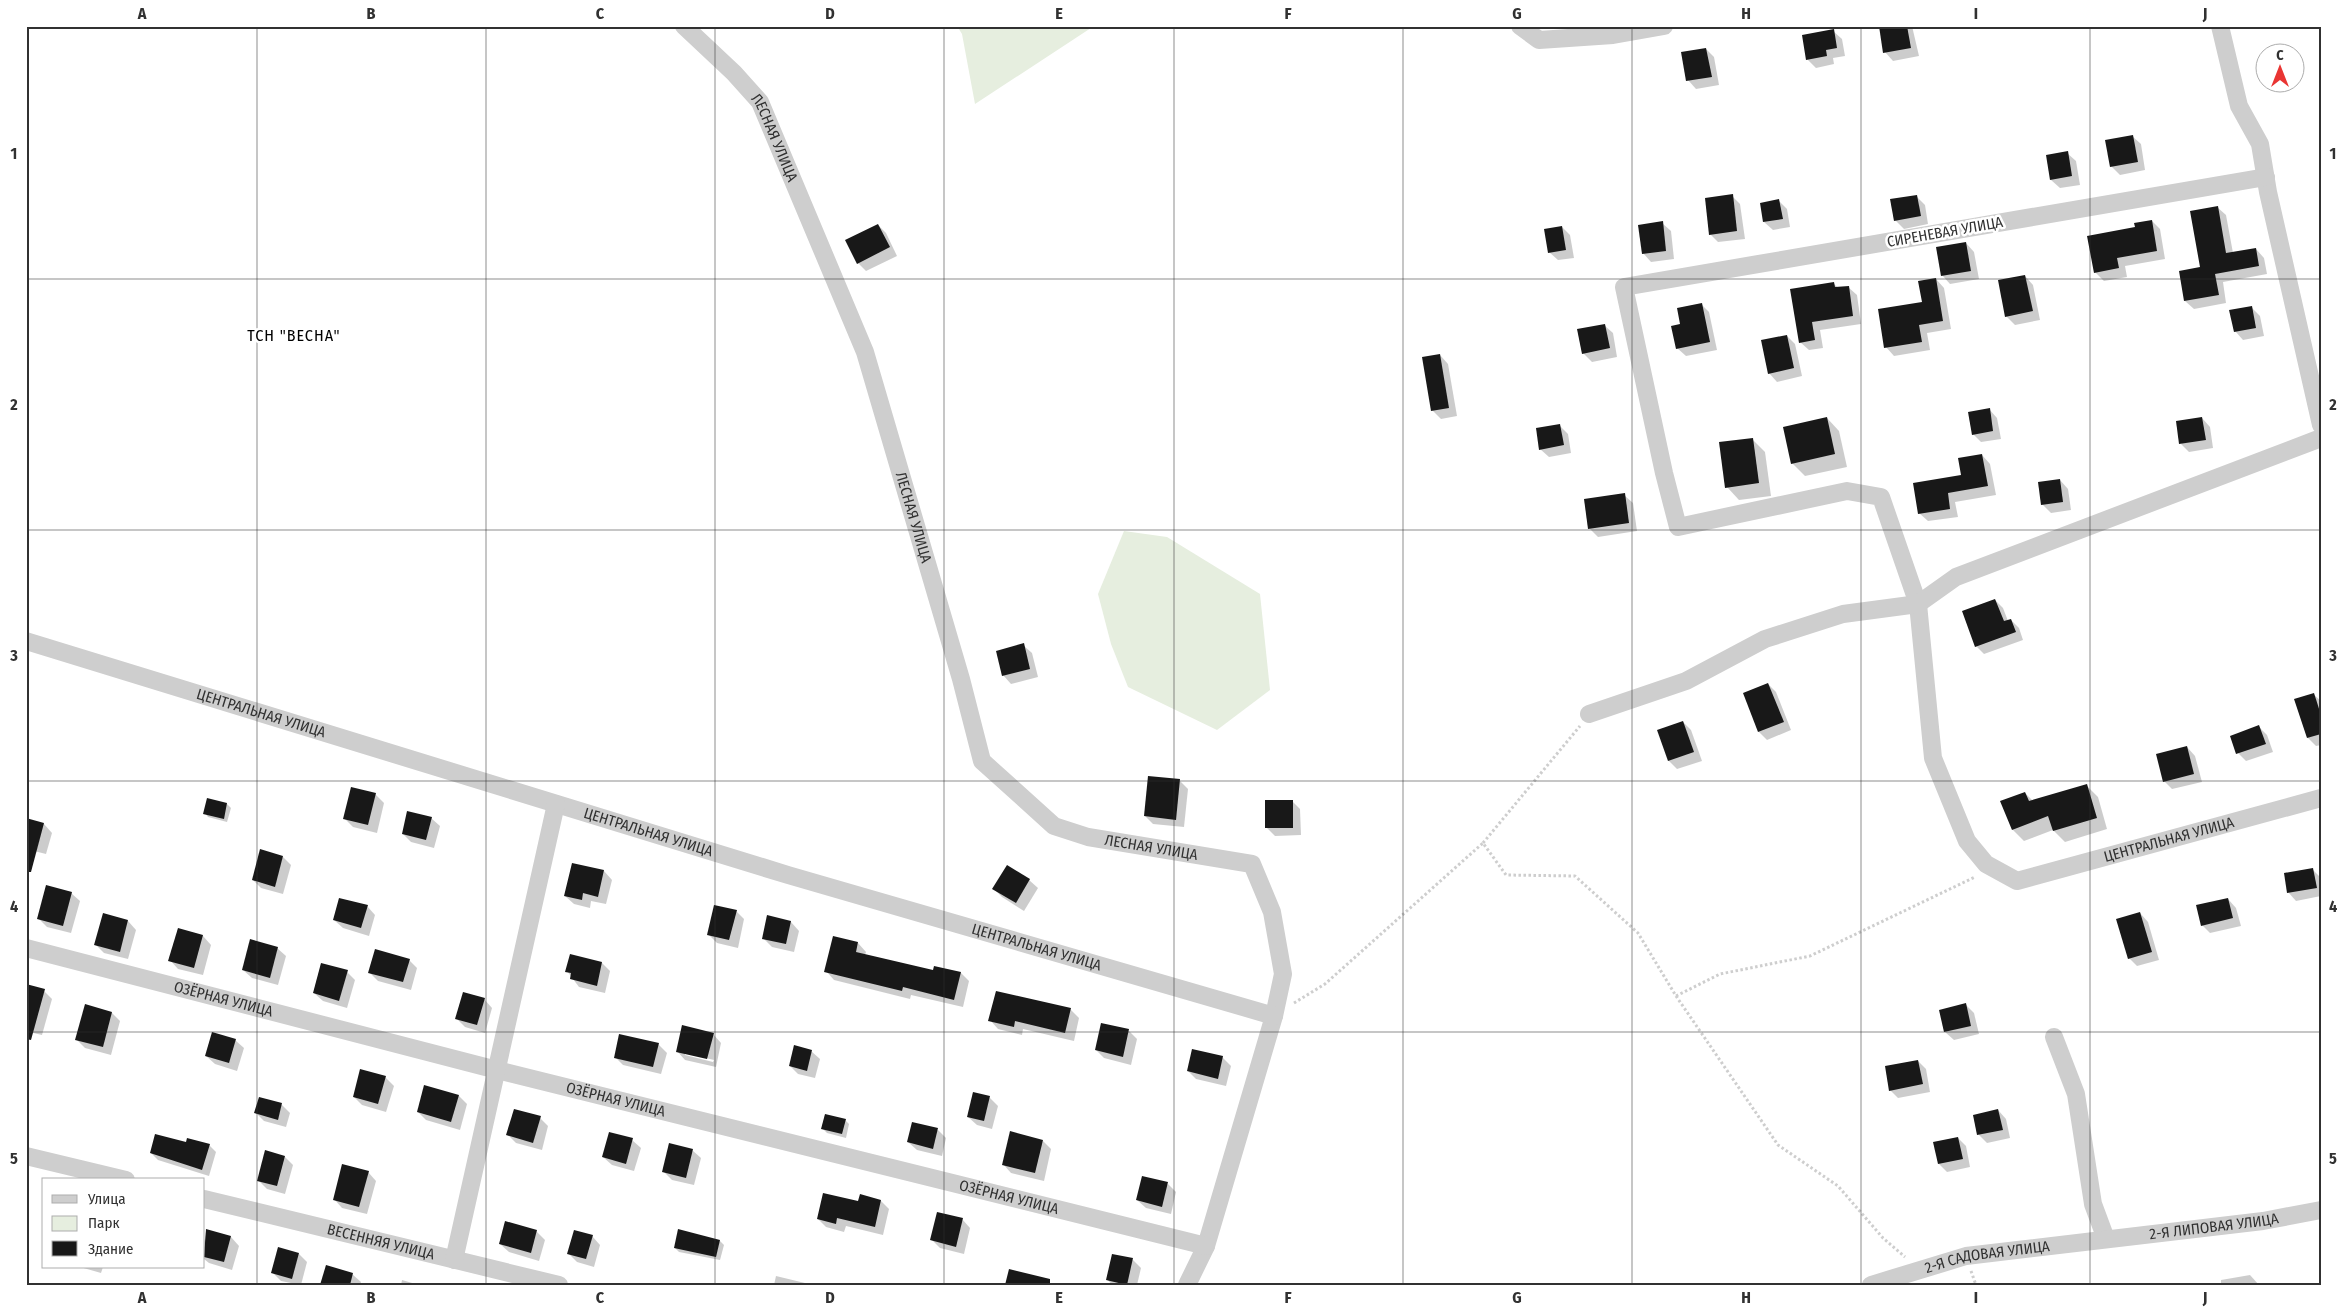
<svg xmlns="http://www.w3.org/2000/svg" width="2347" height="1311" font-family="'Fira Sans Condensed',sans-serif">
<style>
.green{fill:#e6eedf}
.shadow{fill:#0003;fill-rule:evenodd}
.building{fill:#181818}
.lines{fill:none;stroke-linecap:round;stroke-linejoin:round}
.path{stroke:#cecece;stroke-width:3;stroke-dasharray:2.5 2.5;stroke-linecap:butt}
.minor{stroke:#cecece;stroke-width:18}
.grid{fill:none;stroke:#313131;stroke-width:1;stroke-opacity:0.55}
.labels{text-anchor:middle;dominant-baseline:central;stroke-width:5;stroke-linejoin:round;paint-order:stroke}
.street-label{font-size:15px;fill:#313131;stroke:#fff}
.neighbourhood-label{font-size:16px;letter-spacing:1px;fill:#000;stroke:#fff}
.neatline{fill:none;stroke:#313131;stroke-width:2}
.grid-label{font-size:16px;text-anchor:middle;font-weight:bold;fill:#313131}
</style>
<rect width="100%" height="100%" fill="#fff"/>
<g class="green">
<polygon points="957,26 1094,26 975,104 962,34"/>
<polygon points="1124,531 1167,537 1260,594 1270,690 1217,730 1128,687 1111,644 1098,594"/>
</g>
<g class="shadow">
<polygon points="1880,26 1912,26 1919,56 1893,61 1885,52"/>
<polygon points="1833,31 1842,39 1845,56 1833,58 1834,64 1816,68 1807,59"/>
<polygon points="1706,49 1714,57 1719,85 1696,89 1688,80"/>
<polygon points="2132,136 2141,144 2145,170 2120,175 2111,166"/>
<polygon points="2067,153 2076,161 2080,185 2060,188 2051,180 2047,156"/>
<polygon points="1732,196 1740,204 1745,239 1718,242 1710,234"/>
<polygon points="1916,196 1925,205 1928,224 1904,229 1895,220"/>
<polygon points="1779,201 1787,209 1790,227 1773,230 1764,222"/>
<polygon points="2217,207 2226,215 2233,253 2256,249 2264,258 2267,274 2223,282 2226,303 2194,309 2185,301 2180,272 2201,268"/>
<polygon points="2152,221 2160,229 2165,259 2125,266 2127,277 2104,281 2095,272 2136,228"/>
<polygon points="1662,223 1671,231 1674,259 1651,262 1643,253"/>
<polygon points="878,225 886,233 897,256 866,271 858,263"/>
<polygon points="1562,227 1570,235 1574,258 1558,260 1549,252"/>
<polygon points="1966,243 1974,252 1979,279 1950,284 1942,275"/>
<polygon points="2025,276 2033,285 2040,320 2015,325 2006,316"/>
<polygon points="1936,279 1944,288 1951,329 1927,333 1930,350 1894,356 1886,347 1923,303"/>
<polygon points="1833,283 1838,288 1848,287 1857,295 1861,324 1820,330 1823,348 1809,350 1800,342"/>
<polygon points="1701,304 1709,312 1717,350 1686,356 1677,348 1682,325"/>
<polygon points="2252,308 2260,316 2264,336 2243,340 2235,331"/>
<polygon points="1604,325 1613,333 1617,357 1592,362 1583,353"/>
<polygon points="1787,336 1795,344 1802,376 1777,382 1769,373"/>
<polygon points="1440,355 1448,364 1457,416 1441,419 1432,410"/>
<polygon points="1989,409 1997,418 2001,439 1981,442 1973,434"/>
<polygon points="1827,418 1839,431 1847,467 1805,476 1792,463"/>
<polygon points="2202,418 2210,427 2213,448 2189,452 2181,444"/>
<polygon points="1560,426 1568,434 1571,453 1549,457 1540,449"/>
<polygon points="1752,439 1765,452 1771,496 1739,500 1727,487"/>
<polygon points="1982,455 1990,464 1996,495 1955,502 1958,517 1928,521 1919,513 1962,476"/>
<polygon points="2060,480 2068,489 2071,510 2051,513 2042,504"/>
<polygon points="1624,495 1633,503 1637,531 1598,537 1589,528"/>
<polygon points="1995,600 2003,608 2008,621 2011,620 2019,628 2023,640 1984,654 1976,646"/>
<polygon points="1023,645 1032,653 1038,677 1011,684 1003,675"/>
<polygon points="1768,684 1776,692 1791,730 1767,740 1759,732"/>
<polygon points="2313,694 2321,701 2321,745 2316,746 2308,738"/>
<polygon points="1683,722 1691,730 1702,761 1677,769 1669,761"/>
<polygon points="2259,727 2267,735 2273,752 2246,761 2238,753"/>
<polygon points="2187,747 2195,756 2202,782 2172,789 2164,781"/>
<polygon points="1180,781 1188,789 1184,827 1153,824 1145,816"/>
<polygon points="2086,785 2098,797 2107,829 2065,842 2053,830 2024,841 2013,830 2025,793 2033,801"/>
<polygon points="375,794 384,803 377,833 353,827 345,819"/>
<polygon points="1292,801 1300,809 1301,835 1275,836 1267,828"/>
<polygon points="227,804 231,808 227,822 208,817 205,813"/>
<polygon points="431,818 440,826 434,848 411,842 403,834"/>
<polygon points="26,819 44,824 52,833 46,854 26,849"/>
<polygon points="283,857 291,865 283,894 261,888 253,880"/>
<polygon points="573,864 604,871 612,880 606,904 591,901 590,908 574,904 565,896"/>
<polygon points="2313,870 2321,878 2321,896 2296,901 2288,892"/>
<polygon points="1029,880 1038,888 1024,911 1002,897 994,889"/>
<polygon points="71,893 80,901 71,933 47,927 38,918"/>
<polygon points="2228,899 2236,908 2241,926 2210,933 2202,925"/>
<polygon points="367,906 375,915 369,936 343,928 334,920"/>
<polygon points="736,911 744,919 738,948 717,943 708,934"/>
<polygon points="2140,913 2148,922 2159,960 2137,966 2129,958"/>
<polygon points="104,915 128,921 136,930 128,959 104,953 95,944"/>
<polygon points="791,922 799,931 794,952 772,947 763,938"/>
<polygon points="178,930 203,936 211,945 203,975 178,969 170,960"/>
<polygon points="858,943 866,952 865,955 934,972 961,973 969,981 963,1007 911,995 910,999 834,980 826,971"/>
<polygon points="277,948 286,956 278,985 252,978 243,970"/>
<polygon points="409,960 417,968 411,990 378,981 370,973"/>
<polygon points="602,963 610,971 605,993 579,987 567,971"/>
<polygon points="347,972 355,980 347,1008 323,1001 314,993"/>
<polygon points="44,991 52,999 42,1035 29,1032"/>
<polygon points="996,992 1071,1010 1079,1018 1074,1041 1023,1029 1022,1035 998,1029 990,1020"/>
<polygon points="484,999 492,1008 485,1033 465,1027 457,1019"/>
<polygon points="1966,1005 1974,1013 1979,1034 1954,1040 1945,1032"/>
<polygon points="86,1006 112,1013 120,1021 111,1055 85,1048 76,1039"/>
<polygon points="1102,1024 1129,1031 1137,1039 1131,1065 1104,1058 1096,1050"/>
<path d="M713,1034L721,1043L716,1067L685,1060L677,1051ZM685,1053L714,1060L713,1062L685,1055Z"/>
<polygon points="235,1040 244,1048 237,1071 215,1064 206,1056"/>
<polygon points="658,1044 667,1053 661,1074 623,1065 615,1057"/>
<polygon points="811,1051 820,1059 815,1078 798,1074 790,1066"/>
<polygon points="1222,1057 1231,1066 1226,1086 1196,1079 1188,1071"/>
<polygon points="1918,1061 1926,1069 1930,1092 1898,1098 1890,1090"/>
<polygon points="385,1077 394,1086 386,1112 362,1105 354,1097"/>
<polygon points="459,1096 467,1104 460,1130 426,1120 418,1112"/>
<polygon points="989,1097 998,1106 992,1129 977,1125 968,1117"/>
<polygon points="281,1104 290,1113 286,1127 264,1121 256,1113"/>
<polygon points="1998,1110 2006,1119 2010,1138 1987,1143 1979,1135 1974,1116"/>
<polygon points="540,1118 548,1126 542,1150 516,1143 508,1135"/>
<polygon points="845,1120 849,1124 846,1138 827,1133 823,1129"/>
<polygon points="938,1130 946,1138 942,1156 917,1150 908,1142"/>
<polygon points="1958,1138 1966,1146 1970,1167 1947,1172 1939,1164"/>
<polygon points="632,1140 641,1148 634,1171 612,1165 603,1157"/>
<polygon points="1043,1141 1051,1149 1044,1181 1011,1173 1003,1164"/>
<polygon points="187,1144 209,1145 216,1152 209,1176 158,1160 151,1153"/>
<polygon points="692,1150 701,1158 694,1185 672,1180 663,1171"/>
<polygon points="285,1157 293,1165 285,1194 267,1189 258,1180"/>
<polygon points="368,1172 376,1181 367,1214 342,1208 334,1199"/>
<polygon points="1168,1184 1176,1192 1171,1214 1146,1208 1137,1200"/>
<polygon points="881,1201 889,1209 883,1235 846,1226 844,1232 826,1227 818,1219 859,1203"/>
<polygon points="962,1219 970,1228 964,1254 940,1248 932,1240"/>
<polygon points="207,1231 231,1237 239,1246 232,1270 209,1263 204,1259 204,1242"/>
<polygon points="536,1231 545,1240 539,1261 509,1252 500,1244"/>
<polygon points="592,1236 600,1245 594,1267 577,1262 569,1254"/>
<polygon points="720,1241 724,1245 720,1260 679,1252 675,1248"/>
<polygon points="299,1254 307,1262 301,1285 281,1281 272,1272"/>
<polygon points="1113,1255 1133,1260 1141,1268 1137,1285 1112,1285 1107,1279"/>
<polygon points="80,1267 103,1267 101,1273"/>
<polygon points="352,1274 361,1282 360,1285 321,1285"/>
<polygon points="2250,1275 2259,1285 2221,1285 2221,1280"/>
<polygon points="776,1276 805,1283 806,1285 774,1285"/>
<polygon points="402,1280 419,1285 401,1285"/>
</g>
<g class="building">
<polygon points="1879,26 1907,26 1911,48 1883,53"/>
<polygon points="1834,29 1837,48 1826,50 1827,56 1806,60 1802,35"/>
<polygon points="1706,48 1712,77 1686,81 1681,52"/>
<polygon points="2133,135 2138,162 2110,167 2105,140"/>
<polygon points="2068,151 2072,176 2050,180 2046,155"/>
<polygon points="1733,194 1737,231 1709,235 1705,198"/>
<polygon points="1917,195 1921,216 1894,221 1890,199"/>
<polygon points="1779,199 1783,219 1763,222 1760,203"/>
<polygon points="2218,206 2226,253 2256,248 2259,266 2215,274 2219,295 2184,301 2179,271 2200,267 2190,211"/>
<polygon points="2152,220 2157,251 2117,258 2119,268 2094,273 2087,236 2135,227 2134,223"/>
<polygon points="1663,221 1666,251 1642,254 1638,225"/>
<polygon points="878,224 890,247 857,264 845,240"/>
<polygon points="1562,226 1566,250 1548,253 1544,229"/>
<polygon points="1966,242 1971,271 1941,276 1936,247"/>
<polygon points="2025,275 2033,311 2005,317 1998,280"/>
<polygon points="1936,278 1943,321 1919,325 1922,342 1884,348 1878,309 1922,302 1918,281"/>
<polygon points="1834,282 1835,287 1849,286 1853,316 1812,322 1815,340 1799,343 1790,289"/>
<polygon points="1702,303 1710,342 1676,349 1671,326 1680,324 1677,308"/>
<polygon points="2252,306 2256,328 2234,332 2229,310"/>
<polygon points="1605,324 1610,348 1582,354 1577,329"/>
<polygon points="1787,335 1794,368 1768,374 1761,340"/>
<polygon points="1440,354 1449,408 1431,411 1422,357"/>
<polygon points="1990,408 1993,431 1972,435 1968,412"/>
<polygon points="1827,417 1835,454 1791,464 1783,427"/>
<polygon points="2202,417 2206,440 2179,444 2176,421"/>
<polygon points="1560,424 1564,445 1539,450 1536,428"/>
<polygon points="1753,438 1759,483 1725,488 1719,442"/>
<polygon points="1982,454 1988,486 1948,493 1950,509 1918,514 1913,483 1961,475 1958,458"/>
<polygon points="2060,479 2063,502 2041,505 2038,482"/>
<polygon points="1625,493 1629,523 1588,529 1584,499"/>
<polygon points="1995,599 2004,621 2011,619 2016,632 1975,647 1962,611"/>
<polygon points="1024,643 1030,669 1002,676 996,651"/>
<polygon points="1768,683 1784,722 1758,732 1743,693"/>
<polygon points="2314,693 2321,715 2321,734 2307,738 2294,699"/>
<polygon points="1683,721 1694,752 1668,761 1657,730"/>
<polygon points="2259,725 2266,744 2236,754 2230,736"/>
<polygon points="2187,746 2194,774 2163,782 2156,754"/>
<polygon points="1148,776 1180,779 1176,820 1144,816"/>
<polygon points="2087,784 2097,818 2053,831 2048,816 2012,830 2000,801 2025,792 2029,801"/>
<polygon points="351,787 376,793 368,825 343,819"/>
<polygon points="207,798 227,803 224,819 203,814"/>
<rect x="1265" y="800" width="28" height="28"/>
<polygon points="407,811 432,817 426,840 402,834"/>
<polygon points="26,818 44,823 31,872 26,872"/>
<polygon points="260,849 283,856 275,887 252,880"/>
<polygon points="572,863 604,870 598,897 583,893 582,900 564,896"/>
<polygon points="1007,865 1030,879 1016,903 992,889"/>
<polygon points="2313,868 2317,888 2287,893 2284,873"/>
<polygon points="46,885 72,892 63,926 37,919"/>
<polygon points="339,898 368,905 361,928 333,920"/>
<polygon points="2228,898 2233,918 2201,926 2196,905"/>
<polygon points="714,905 737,910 729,940 707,935"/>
<polygon points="2140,912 2152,952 2128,959 2116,919"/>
<polygon points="103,913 128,920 120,952 94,945"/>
<polygon points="767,915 791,921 786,944 762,939"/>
<polygon points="178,928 203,935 194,968 168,961"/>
<polygon points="833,936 858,942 856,952 933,970 934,966 961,972 954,1000 903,987 902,991 824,972"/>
<polygon points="250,939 278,947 270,978 242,970"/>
<polygon points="375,949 410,959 403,982 368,973"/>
<polygon points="570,954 602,962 597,986 570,979 571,973 565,972"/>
<polygon points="321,963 348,970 339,1001 313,993"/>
<polygon points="26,984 45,989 31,1040 26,1039"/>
<polygon points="996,991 1071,1008 1065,1033 1015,1021 1014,1027 988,1021"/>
<polygon points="463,992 485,998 477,1025 455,1019"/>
<polygon points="1966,1003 1971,1026 1944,1032 1939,1010"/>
<polygon points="85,1004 112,1012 103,1047 75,1040"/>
<polygon points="1101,1023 1129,1029 1123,1057 1095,1050"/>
<polygon points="682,1025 714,1033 707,1059 676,1052"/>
<polygon points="212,1032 236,1039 229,1063 205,1056"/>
<polygon points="619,1034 659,1043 653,1067 614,1058"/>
<polygon points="794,1045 812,1050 807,1071 789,1066"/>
<polygon points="1192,1049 1223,1056 1218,1079 1187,1071"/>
<polygon points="1918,1060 1923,1084 1889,1091 1885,1066"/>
<polygon points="360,1069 386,1076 378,1104 353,1097"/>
<polygon points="424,1085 459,1095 451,1122 417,1112"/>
<polygon points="973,1092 990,1096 984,1121 967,1117"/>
<polygon points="259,1097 282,1103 278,1120 254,1113"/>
<polygon points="514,1109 541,1116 533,1143 506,1135"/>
<polygon points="1998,1109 2003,1130 1977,1135 1973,1115"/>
<polygon points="825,1114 846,1119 842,1134 821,1129"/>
<polygon points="912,1122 938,1128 933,1149 907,1142"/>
<polygon points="1010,1131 1043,1140 1035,1173 1002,1165"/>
<polygon points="609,1132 633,1138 626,1164 602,1157"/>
<polygon points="155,1134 186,1142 187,1138 210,1144 202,1170 150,1153"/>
<polygon points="1958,1137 1963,1159 1938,1164 1933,1142"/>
<polygon points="669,1143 693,1149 686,1178 662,1172"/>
<polygon points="265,1150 285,1156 277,1186 257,1181"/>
<polygon points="342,1164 369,1171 359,1207 333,1200"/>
<polygon points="1142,1176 1168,1182 1162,1207 1136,1200"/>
<polygon points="823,1193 858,1201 860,1194 881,1200 875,1227 837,1218 836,1224 817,1219"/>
<polygon points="937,1212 963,1218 956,1247 930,1240"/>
<polygon points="505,1221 537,1230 531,1253 499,1244"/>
<polygon points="206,1229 231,1236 224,1262 204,1257"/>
<polygon points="678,1229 720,1240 716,1257 674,1248"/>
<polygon points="574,1230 593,1235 586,1259 567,1254"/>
<polygon points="278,1247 299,1253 292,1279 271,1273"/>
<polygon points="1112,1254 1133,1258 1127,1285 1106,1280"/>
<polygon points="326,1265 353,1273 350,1285 320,1285"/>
<polygon points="1009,1269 1050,1279 1050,1285 1005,1285"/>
</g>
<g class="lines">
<g class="path">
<polyline points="1483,843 1580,726"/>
<polyline points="1676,996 1720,974 1810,956 1975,877"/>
<polyline points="1294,1003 1325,984 1483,843 1506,875 1575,876 1638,933 1676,996 1778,1145 1838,1186 1883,1238 1905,1257"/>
<polyline points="1971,1271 1976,1285"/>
</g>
<g class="minor">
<path id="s1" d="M684,26L734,73L760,102L865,352L961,679L982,761L1054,826L1088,837L1252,864L1272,912L1283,974L1274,1016L1206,1246L1187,1285"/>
<polyline points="1520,26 1539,40 1613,35 1664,26"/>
<polyline points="2220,26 2239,106 2260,144 2268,192 2321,425"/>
<path id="s2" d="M2266,177L1624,287L1664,473L1678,527L1847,491L1881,497L1918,604L1933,758L1967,841L1986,864L2017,881L2321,798"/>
<path id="s3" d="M26,641L788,875L1274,1016"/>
<polyline points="1589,714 1686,681 1765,639 1843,614 1918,604 1956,577 2321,438"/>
<path id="s4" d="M26,948L497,1070L1206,1246"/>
<polyline points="2054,1037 2076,1094 2093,1204 2106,1239"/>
<polyline points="26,1156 126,1180"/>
<path id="s5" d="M204,1199L559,1285"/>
<polyline points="454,1260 556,804"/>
<path id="s6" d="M1871,1285L1966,1256L2263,1221L2321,1210"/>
</g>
</g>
<path class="grid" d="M257,26V1285M486,26V1285M715,26V1285M944,26V1285M1174,26V1285M1403,26V1285M1632,26V1285M1861,26V1285M2090,26V1285M26,279H2321M26,530H2321M26,781H2321M26,1032H2321"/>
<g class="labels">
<g class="street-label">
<text stroke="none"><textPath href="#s1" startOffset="146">ЛЕСНАЯ УЛИЦА</textPath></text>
<text transform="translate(1945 232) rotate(-10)">СИРЕНЕВАЯ УЛИЦА</text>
<text stroke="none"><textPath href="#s1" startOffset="551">ЛЕСНАЯ УЛИЦА</textPath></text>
<text stroke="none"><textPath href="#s3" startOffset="246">ЦЕНТРАЛЬНАЯ УЛИЦА</textPath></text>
<text stroke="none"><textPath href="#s3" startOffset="651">ЦЕНТРАЛЬНАЯ УЛИЦА</textPath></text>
<text stroke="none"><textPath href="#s2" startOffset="1685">ЦЕНТРАЛЬНАЯ УЛИЦА</textPath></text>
<text stroke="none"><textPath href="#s1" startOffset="1001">ЛЕСНАЯ УЛИЦА</textPath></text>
<text stroke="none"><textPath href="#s3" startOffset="1056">ЦЕНТРАЛЬНАЯ УЛИЦА</textPath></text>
<text stroke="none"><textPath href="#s4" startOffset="204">ОЗЁРНАЯ УЛИЦА</textPath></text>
<text stroke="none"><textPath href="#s4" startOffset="609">ОЗЁРНАЯ УЛИЦА</textPath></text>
<text stroke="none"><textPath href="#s4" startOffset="1014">ОЗЁРНАЯ УЛИЦА</textPath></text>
<text stroke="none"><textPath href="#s6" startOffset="349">2-Я ЛИПОВАЯ УЛИЦА</textPath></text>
<text stroke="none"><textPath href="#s5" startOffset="182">ВЕСЕННЯЯ УЛИЦА</textPath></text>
<text stroke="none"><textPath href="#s6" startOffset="120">2-Я САДОВАЯ УЛИЦА</textPath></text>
</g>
<g class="neighbourhood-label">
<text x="294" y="335">ТСН "ВЕСНА"</text>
</g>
</g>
<rect width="2347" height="1311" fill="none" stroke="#ffffff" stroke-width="55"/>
<rect x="42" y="1178" width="162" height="90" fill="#ffffff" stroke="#adadad"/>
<rect x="52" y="1195" width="25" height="8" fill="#cecece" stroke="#adadad"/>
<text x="88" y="1204" font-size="15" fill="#313131">Улица</text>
<rect x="52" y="1216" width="25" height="15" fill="#e6eedf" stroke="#adadad"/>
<text x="88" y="1228" font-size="15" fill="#313131">Парк</text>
<rect x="52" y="1241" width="25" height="15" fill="#181818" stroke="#adadad"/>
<text x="88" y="1254" font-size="15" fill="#313131">Здание</text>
<g transform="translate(2280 68)"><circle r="24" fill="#ffffff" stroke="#adadad"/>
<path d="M0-4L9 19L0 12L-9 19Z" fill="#e93533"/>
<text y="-8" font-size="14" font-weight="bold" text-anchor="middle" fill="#313131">С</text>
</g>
<rect x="28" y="28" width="2292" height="1256" class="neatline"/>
<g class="grid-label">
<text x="142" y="19">A</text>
<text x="371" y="19">B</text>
<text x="600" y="19">C</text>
<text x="830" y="19">D</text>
<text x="1059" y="19">E</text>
<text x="1288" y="19">F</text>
<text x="1517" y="19">G</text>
<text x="1746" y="19">H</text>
<text x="1976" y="19">I</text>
<text x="2205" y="19">J</text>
<text x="14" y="159">1</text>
<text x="2333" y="159">1</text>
<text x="14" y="410">2</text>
<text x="2333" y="410">2</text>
<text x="14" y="661">3</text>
<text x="2333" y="661">3</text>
<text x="14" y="912">4</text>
<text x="2333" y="912">4</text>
<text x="14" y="1164">5</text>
<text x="2333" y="1164">5</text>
<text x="142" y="1303">A</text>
<text x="371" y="1303">B</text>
<text x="600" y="1303">C</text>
<text x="830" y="1303">D</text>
<text x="1059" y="1303">E</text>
<text x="1288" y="1303">F</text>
<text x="1517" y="1303">G</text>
<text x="1746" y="1303">H</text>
<text x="1976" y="1303">I</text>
<text x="2205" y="1303">J</text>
</g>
</svg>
